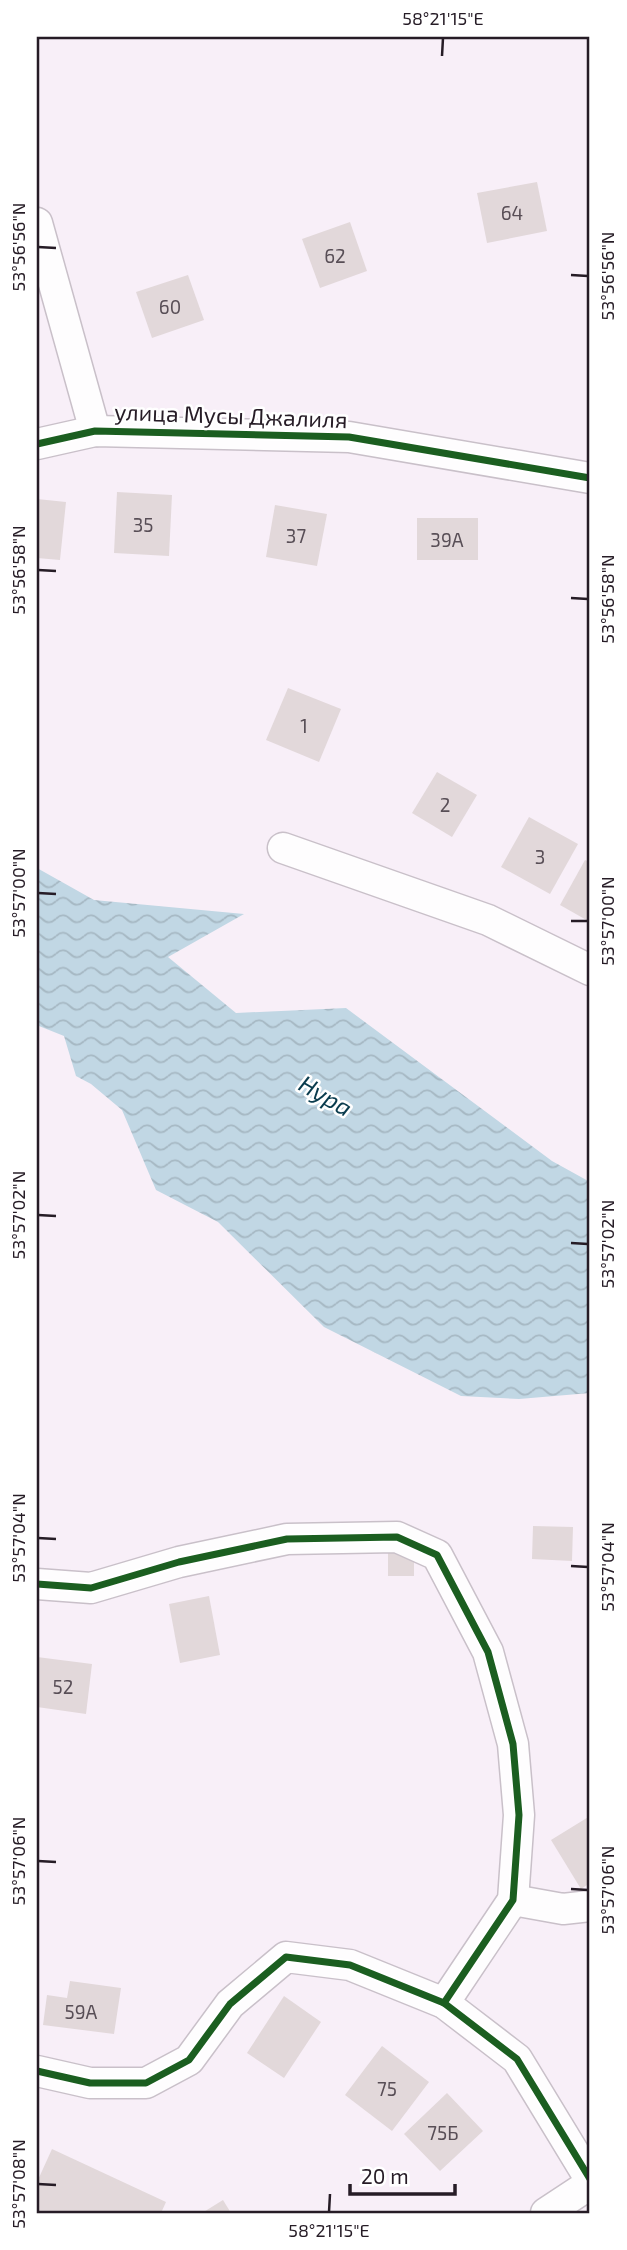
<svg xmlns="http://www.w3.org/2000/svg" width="627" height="2250" font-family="'Exo 2',sans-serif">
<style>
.water{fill:url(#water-waves)}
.building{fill:#e2d8da}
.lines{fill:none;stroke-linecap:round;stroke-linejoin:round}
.street-casing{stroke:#c9c0c9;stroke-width:33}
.street{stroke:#fefdfe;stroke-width:30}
.cycleway-casing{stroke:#fff;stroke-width:11}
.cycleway{stroke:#1b5e20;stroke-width:7}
.ticks{fill:none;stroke:#261c26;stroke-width:2.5}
.labels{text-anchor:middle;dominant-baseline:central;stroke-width:5;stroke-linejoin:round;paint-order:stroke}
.number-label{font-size:19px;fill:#584e56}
.street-label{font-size:23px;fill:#261c26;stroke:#fff}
.water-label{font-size:24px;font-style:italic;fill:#093b4d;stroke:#fff}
.neatline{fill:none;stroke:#261c26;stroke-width:2.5}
.ticks-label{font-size:18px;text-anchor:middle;fill:#261c26}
</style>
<defs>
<pattern id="water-waves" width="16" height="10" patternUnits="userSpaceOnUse" patternTransform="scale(1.75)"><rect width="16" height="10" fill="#c1d7e4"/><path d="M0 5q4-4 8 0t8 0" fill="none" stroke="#a6b8c3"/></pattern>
</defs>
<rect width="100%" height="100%" fill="#f8eff8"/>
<polygon class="water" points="37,868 94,900 244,914 168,957 236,1013 346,1008 552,1161 590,1182 590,1393 519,1399 461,1396 324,1327 218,1222 156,1190 122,1110 91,1084 76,1076 64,1036 39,1026 37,1021"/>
<g class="building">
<polygon points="537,182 547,231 487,243 477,193"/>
<polygon points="350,222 367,271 320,288 302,239"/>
<polygon points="188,275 204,320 152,338 136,292"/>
<polygon points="117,492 172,495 169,556 114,553"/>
<polygon points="37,499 66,502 60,560 37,558"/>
<polygon points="275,505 327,514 317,566 266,557"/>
<rect x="417" y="518" width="61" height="42"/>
<polygon points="288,688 341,709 319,762 266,740"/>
<polygon points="437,772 477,795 452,837 412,813"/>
<polygon points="529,817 578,844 550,894 501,867"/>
<polygon points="585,860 590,862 590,922 560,905"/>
<polygon points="533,1526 573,1527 572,1561 532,1559"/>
<rect x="388" y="1553" width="26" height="23"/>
<polygon points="209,1596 220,1655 180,1663 169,1604"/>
<polygon points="37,1657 92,1664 86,1714 37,1707"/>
<polygon points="590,1816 590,1883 581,1889 551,1840"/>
<polygon points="70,1981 121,1988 114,2034 43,2025 47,1995 67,1998"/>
<polygon points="284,1996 321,2022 284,2078 247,2053"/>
<polygon points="382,2046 429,2082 392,2131 345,2095"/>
<polygon points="447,2093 483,2131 440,2171 404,2134"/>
<polygon points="52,2149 166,2202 161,2213 37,2213 37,2182"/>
<polygon points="223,2200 231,2213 202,2213"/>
</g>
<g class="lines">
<g class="street-casing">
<g id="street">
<polyline points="37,223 95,431"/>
<polyline points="37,444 95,431 349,437 590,478"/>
<polyline points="283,848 488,920 590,970"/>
<polyline points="37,1584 91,1588 179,1562 287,1539 397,1537 437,1555 488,1652 513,1744 519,1815 513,1900 444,2003"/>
<polyline points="513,1900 563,1909 590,1906"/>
<polyline points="37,2071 90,2083 146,2083 189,2060 230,2004 286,1957 350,1965 444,2003 517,2059 590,2179"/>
<polyline points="546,2213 590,2184"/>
</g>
</g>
<use href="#street" class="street"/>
<g class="cycleway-casing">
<g id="cycleway">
<polyline points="37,444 95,431 349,437 590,478"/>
<polyline points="37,1584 91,1588 179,1562 287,1539 397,1537 437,1555 488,1652 513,1744 519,1815 513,1900 444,2003"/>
<polyline points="37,2071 90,2083 146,2083 189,2060 230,2004 286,1957 350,1965 444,2003 517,2059 590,2179"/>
</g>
</g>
<use href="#cycleway" class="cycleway"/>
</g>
<path class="ticks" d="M442,56L443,38M38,247L56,248M571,275L588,276M38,570L56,571M571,598L588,599M38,893L56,894M571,921H588M38,1215L56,1216M571,1243L588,1244M38,1538L56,1539M571,1566L588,1567M38,1861L56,1862M571,1889L588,1890M38,2184L56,2185M329,2212L330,2194"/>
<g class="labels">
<g class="number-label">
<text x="512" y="212">64</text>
<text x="335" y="255">62</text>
<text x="170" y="306">60</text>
<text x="143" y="524">35</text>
<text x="296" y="535">37</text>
<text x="447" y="539">39А</text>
<text x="304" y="725">1</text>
<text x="445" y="804">2</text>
<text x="540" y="856">3</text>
<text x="63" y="1686">52</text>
<text x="81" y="2011">59А</text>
<text x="387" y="2088">75</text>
<text x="443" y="2132">75Б</text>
</g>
<g class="street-label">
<text transform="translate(231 415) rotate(2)">улица Мусы Джалиля</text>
</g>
<g class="water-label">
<text transform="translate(326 1095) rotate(30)">Нура</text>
</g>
</g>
<rect width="627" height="2250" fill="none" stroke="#ffffff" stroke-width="77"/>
<path d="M350 2184v10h105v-10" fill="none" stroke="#261c26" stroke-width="3.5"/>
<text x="361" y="2184" font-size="21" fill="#261c26" stroke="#ffffff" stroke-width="5" paint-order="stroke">20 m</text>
<rect x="38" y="38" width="550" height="2174" class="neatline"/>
<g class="ticks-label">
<text x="443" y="25">58°21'15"E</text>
<text transform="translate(19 247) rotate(-90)" y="6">53°56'56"N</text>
<text transform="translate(608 276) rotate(-90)" y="6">53°56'56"N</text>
<text transform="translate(19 570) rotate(-90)" y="6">53°56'58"N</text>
<text transform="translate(608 599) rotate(-90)" y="6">53°56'58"N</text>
<text transform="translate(19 893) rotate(-90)" y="6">53°57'00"N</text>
<text transform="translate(608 921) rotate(-90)" y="6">53°57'00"N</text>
<text transform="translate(19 1215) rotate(-90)" y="6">53°57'02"N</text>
<text transform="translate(608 1244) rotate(-90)" y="6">53°57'02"N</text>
<text transform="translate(19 1538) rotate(-90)" y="6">53°57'04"N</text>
<text transform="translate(608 1567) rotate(-90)" y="6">53°57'04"N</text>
<text transform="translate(19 1861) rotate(-90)" y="6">53°57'06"N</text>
<text transform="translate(608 1890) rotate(-90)" y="6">53°57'06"N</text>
<text transform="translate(19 2184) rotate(-90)" y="6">53°57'08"N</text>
<text x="329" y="2237">58°21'15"E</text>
</g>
</svg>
